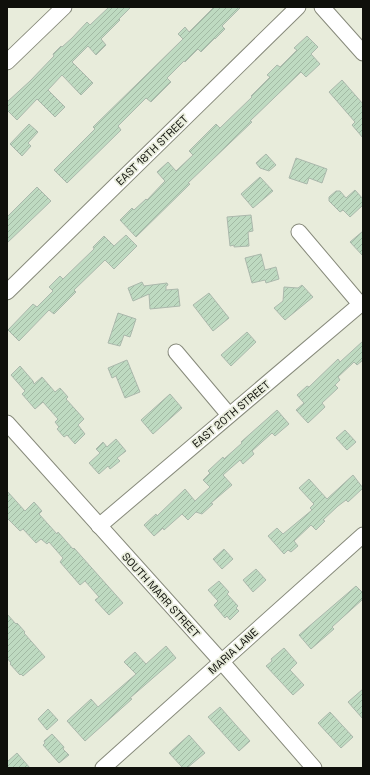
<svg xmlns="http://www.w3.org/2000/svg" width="370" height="775" font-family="'Space Grotesk',sans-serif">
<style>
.building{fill:url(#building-hatch);stroke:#abb8ac}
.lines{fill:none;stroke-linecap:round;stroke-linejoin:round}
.minor-casing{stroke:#878a7b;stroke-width:17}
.minor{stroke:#fff;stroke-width:15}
.labels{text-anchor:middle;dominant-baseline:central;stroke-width:3.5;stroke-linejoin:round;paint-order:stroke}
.street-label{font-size:11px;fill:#0f100b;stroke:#e8ecdb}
</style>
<defs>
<pattern id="building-hatch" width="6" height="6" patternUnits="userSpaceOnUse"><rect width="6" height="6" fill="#bedac1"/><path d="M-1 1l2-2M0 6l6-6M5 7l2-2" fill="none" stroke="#a2baa4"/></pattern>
</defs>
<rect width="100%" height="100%" fill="#e8ecdb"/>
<g class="building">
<polygon points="109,7 131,7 119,19 120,20 101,39 106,45 96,55 88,46 72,62 93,83 81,95 62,75 48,90 65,107 55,117 37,99 17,120 7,110 7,102 30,81 54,56 53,54 61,46 62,47 72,38 87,22 90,25"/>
<polygon points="214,7 241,7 222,26 225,29 215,39 215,38 201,52 198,49 185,62 184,61 167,78 171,82 151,102 146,98 118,126 121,130 67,183 54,170 95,129 93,127 183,39 178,34 185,27 189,32"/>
<polygon points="307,36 318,47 311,54 320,64 306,77 301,72 250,121 252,122 188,183 190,184 136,237 120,220 132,208 134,210 146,199 147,200 165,181 157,172 168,162 176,171 193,155 189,151 216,124 220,128 252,97 251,96 270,77 267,75 277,65 280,67 297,50 294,48"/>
<polygon points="342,80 363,104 363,138 352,125 355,122 329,92"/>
<polygon points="29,124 38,132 28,143 31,146 22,156 10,144"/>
<polygon points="266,154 276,165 269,171 260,168 256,163"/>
<polygon points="296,158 327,169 322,183 309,178 307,184 289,178"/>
<polygon points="260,177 273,191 253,208 241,194"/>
<polygon points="37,187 51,201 7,243 7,217"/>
<polygon points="355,190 363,199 363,205 350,217 343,210 340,212 329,201 329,197 336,191 340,191 346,198"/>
<polygon points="251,215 253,231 248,232 249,246 234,247 234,245 230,246 227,217"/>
<polygon points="363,231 363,256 350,242"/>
<polygon points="126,235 137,246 114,269 105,260 74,290 76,292 54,314 49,310 19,341 8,330 33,304 37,307 53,291 49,287 60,276 63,279 94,249 93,247 104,236 114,246"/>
<polygon points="261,254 265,270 276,267 279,279 266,283 265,280 252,283 245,258"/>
<polygon points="142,282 144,286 167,283 168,285 166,286 166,290 178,289 180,306 150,309 149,294 133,301 128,288"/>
<polygon points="302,285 313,297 285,320 274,308 283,301 284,287 298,288"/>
<polygon points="209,293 229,318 213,331 193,305"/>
<polygon points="118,313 136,319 130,337 124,335 120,346 108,343"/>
<polygon points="247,332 256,342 231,366 221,355"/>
<polygon points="363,341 363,360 357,365 354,362 338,377 340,380 335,385 338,388 322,403 325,407 308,423 296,410 304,403 297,395 307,386 309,387 338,359 340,362"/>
<polygon points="127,360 140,392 125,398 116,376 112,378 108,368"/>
<polygon points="20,366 33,381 34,384 42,377 55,392 60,388 68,397 66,399 84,419 78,425 85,434 75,444 67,435 64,437 57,429 59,427 55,422 58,419 43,402 35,409 22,394 25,391 11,375"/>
<polygon points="170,394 182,408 153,434 141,420"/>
<polygon points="277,410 289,424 275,436 272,433 252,451 254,454 243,464 240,460 223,475 232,485 211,503 213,504 202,514 196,512 188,520 182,514 164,530 163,528 154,536 144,525 156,514 157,516 185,489 195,501 210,487 203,480 210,473 208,471 223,457 224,459 242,443 241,442"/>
<polygon points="345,430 356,442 347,450 336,438"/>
<polygon points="116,439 126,451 117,458 120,461 110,469 108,466 99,474 89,463 100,453 96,449 103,442 107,447"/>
<polygon points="353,475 363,488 348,502 346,500 338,506 323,520 325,521 316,530 311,525 294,541 298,546 291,552 288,550 284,554 268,536 277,528 283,534 312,510 310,508 314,504 299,488 309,479 327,499"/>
<polygon points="7,491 25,511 34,502 42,511 39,514 57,534 58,532 73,549 74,548 123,603 109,615 95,600 99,597 85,581 80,585 60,562 63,558 49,542 47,544 41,539 36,543 23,529 20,531 7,518"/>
<polygon points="224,549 233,559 222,569 213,559"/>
<polygon points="256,569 266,580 253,592 243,580"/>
<polygon points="219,581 229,592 227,594 238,606 236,608 239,611 230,620 227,616 225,618 214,605 218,601 208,590"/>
<polygon points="356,586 363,593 363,599 332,627 334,629 311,649 299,635"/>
<polygon points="7,614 16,624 17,623 25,632 24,633 45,657 23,676 21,674 20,675 10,664 11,663 7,658"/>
<polygon points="166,646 176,658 130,698 132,699 85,741 67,721 91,699 98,707 136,674 124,662 135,652 146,664"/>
<polygon points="284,648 297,663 290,670 304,685 293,695 266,666 272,661 271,659"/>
<polygon points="363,689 363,719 348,702"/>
<polygon points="220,707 250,741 239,751 208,717"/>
<polygon points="48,709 58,720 47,730 38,719"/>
<polygon points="330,712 353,737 341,748 318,723"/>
<polygon points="52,734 64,747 63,749 69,755 59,763 43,745 45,743 44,741"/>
<polygon points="189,735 205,753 187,768 183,768 169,753"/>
<polygon points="17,753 30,768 7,768 7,762"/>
</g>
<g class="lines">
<g class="minor-casing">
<g id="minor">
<polyline points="322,7 363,53"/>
<polyline points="7,62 64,7"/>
<polyline points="299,232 360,304"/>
<polyline points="7,292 298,7"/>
<polyline points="176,352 229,415"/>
<polyline points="7,423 221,661 314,768"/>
<polyline points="99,526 363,302"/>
<polyline points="103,768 363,535"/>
</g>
</g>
<use href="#minor" class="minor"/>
</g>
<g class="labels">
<g class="street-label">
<text transform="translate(152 150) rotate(-44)">EAST 18TH STREET</text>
<text transform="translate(231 414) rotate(-40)">EAST 20TH STREET</text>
<text transform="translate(161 595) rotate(48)">SOUTH MARR STREET</text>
<text transform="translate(233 651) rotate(-42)">MARIA LANE</text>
</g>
</g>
<rect width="370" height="775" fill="none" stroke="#0f100b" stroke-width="16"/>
</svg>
